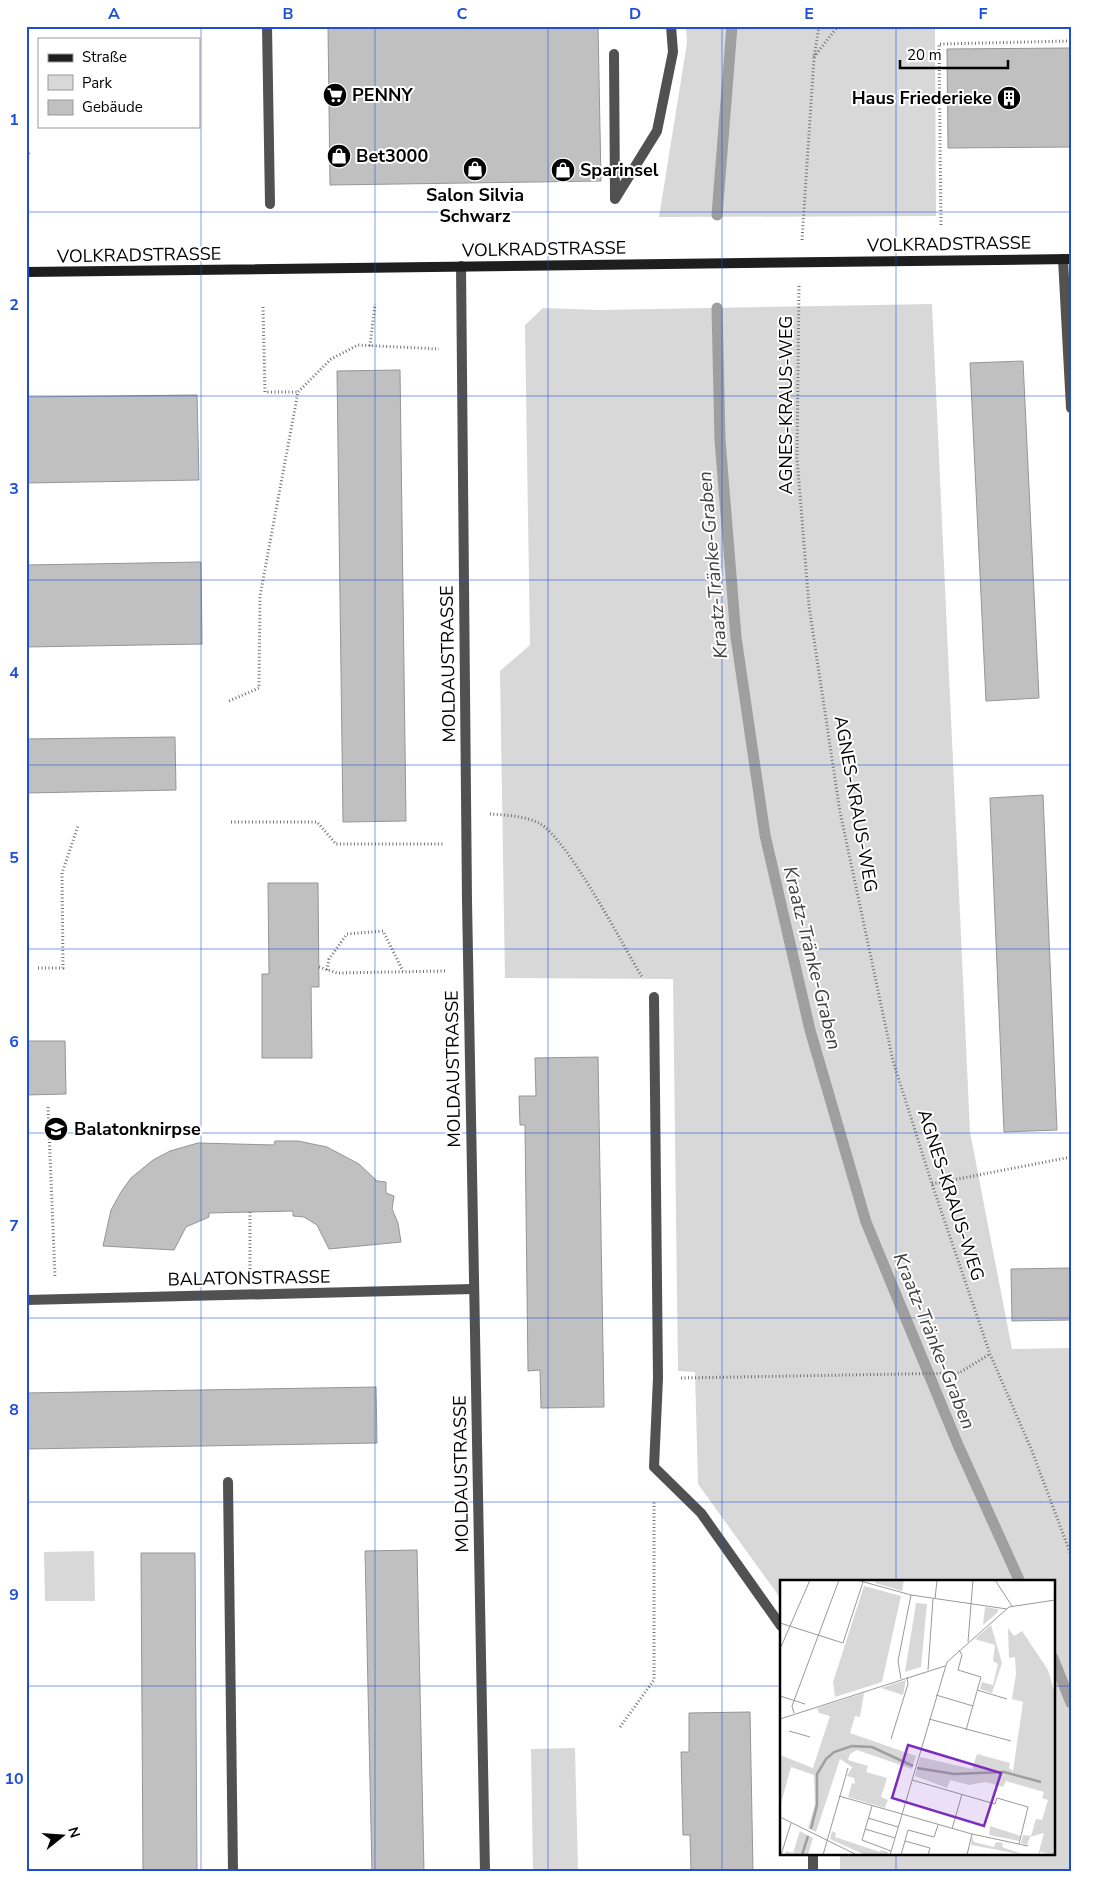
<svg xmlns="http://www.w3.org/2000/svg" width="1097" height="1898" font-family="'Nunito Sans',sans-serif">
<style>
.green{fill:#d8d8d8}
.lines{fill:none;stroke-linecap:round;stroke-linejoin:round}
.stream{stroke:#9f9f9f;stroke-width:11}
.building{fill:#c0c0c0;stroke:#959595}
.path{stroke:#737373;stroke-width:3;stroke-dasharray:1 2.5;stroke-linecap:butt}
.lane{stroke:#515151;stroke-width:10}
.street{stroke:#515151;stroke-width:10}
.secondary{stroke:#1e1e1e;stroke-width:10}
.grid{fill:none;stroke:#1d4ed8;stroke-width:1;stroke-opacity:0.55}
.labels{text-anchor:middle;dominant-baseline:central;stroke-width:4;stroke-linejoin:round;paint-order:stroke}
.poi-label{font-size:18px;font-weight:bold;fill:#000;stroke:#fff;text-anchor:start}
.street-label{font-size:18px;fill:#000;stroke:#fff}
.water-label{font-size:19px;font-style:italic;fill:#404040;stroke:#fff}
.inset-river{fill:none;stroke:#9f9f9f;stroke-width:2.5}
.inset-road{fill:none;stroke:#999;stroke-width:1}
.view{fill:#7b2cbf;fill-opacity:0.15;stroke:#7b2cbf;stroke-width:2.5}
.inset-edge{fill:none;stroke:#000;stroke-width:2.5}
.neatline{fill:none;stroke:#1d4ed8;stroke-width:2}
.grid-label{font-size:16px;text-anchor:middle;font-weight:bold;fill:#1d4ed8}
</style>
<rect width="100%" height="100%" fill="#fff"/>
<g class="green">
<polygon points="686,26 935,26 936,216 659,217 687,43"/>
<polygon points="932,304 970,1132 1012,1349 1071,1348 1071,1872 840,1872 840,1854 1053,1854 1053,1582 781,1582 781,1599 698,1484 695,1372 678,1371 673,979 505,978 500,671 530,645 525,325 543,308 600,310"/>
<polygon points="94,1551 95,1601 45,1601 44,1552"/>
<polygon points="575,1748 578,1872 533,1872 531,1749"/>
</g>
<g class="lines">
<g class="stream">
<polyline points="717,215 732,26"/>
<polyline points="717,308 720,440 736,637 765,835 810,1030 866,1222 958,1445 1020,1582"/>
<polyline points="1053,1658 1071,1703"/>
</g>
</g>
<g class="building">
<polygon points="328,26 598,26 601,181 330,185"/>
<polygon points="1071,48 1071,147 948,148 947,49"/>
<polygon points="1023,361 1039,698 986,701 970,363"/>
<polygon points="400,370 406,821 343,822 337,371"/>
<polygon points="197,395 199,480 26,483 26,397"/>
<polygon points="201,562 202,644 26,647 26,565"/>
<polygon points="175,737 176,790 26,793 26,739"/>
<polygon points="1043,795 1057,1130 1004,1132 990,798"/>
<polygon points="268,883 318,883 319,987 311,987 312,1058 262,1058 262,974 269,974"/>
<polygon points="26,1041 65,1041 66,1094 26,1095"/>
<polygon points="598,1057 604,1407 541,1408 540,1370 528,1371 525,1125 520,1125 519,1096 536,1096 535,1058"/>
<polygon points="275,1141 298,1141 327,1147 359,1164 377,1181 386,1182 386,1193 394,1196 392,1209 398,1223 401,1242 329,1249 317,1225 304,1217 293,1216 293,1211 209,1213 209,1217 186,1227 174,1250 103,1246 111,1210 121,1192 131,1178 153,1160 170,1151 198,1143 274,1145"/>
<polygon points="1071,1268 1071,1320 1012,1321 1011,1269"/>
<polygon points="376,1387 377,1443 26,1449 26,1393"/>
<polygon points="417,1550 424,1872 372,1872 365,1551"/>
<polygon points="141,1553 195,1553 197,1872 143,1872"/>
<polygon points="750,1712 753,1872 691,1872 690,1835 683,1835 681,1752 689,1752 689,1713"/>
</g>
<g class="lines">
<g class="path">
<polyline points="814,57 838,26"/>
<polyline points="26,160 29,152"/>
<polyline points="941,225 939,44 1071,41"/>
<polyline points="802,240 814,58 819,26"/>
<polyline points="799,286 797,458 809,606 840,812 893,1061 932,1184 990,1354 1032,1451 1071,1555"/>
<polyline points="263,307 265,392 298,392"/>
<polyline points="370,346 375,304"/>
<polyline points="229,701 259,688 260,596 298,392 331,359 358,345 439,349"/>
<path d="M490,814C505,815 525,816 539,823C568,839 622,944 642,977"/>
<polyline points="231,822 317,822 336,844 443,844"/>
<polyline points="319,967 337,973 445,971"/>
<polyline points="38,968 63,968 62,873 78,826"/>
<polyline points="327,970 329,959 347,934 383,931 403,971"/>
<polyline points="48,1107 55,1276"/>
<polyline points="932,1184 1071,1157"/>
<polyline points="250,1212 250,1271"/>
<polyline points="681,1378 959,1373 990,1354"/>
<polyline points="620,1727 654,1680 654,1501"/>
</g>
<g class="lane">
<polyline points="267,26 270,204"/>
<polyline points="614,54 615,198"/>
<polyline points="615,199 657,131 673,52 671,26"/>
<polyline points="1063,259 1071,408"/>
<polyline points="654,997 658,1378 654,1467 701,1513 781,1626"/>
<polyline points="228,1482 233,1872"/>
<polyline points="813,1854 813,1872"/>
</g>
<g class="street">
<polyline points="461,266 467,901 485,1872"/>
<polyline points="26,1300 473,1289"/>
</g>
<polyline class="secondary" points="26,272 1071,259"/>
</g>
<path class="grid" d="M201,26V1872M375,26V1872M548,26V1872M722,26V1872M896,26V1582M26,212H1071M26,396H1071M26,580H1071M26,765H1071M26,949H1071M26,1133H1071M26,1318H1071M26,1502H1071M26,1686H781M1053,1686H1071M896,1854V1872"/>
<defs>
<g id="supermarket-disc" transform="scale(1.25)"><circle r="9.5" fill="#000" stroke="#fff"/><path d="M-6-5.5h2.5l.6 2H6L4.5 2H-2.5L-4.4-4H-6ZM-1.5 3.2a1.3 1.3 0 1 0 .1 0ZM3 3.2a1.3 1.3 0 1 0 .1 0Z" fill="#fff"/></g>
<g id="building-disc" transform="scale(1.25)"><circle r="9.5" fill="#000" stroke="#fff"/><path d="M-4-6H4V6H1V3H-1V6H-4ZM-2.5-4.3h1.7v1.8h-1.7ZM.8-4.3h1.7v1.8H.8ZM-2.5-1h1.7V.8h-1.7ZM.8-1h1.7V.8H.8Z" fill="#fff"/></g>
<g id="shop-disc" transform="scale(1.25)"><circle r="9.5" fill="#000" stroke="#fff"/><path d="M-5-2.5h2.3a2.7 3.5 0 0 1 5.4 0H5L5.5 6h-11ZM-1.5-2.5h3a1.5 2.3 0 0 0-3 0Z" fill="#fff"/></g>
<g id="school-disc" transform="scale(1.25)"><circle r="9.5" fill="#000" stroke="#fff"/><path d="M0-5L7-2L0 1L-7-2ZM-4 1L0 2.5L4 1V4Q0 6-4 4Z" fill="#fff"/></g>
</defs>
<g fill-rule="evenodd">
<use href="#supermarket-disc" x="335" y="95"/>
<use href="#building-disc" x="1009" y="98"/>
<use href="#shop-disc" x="339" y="156"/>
<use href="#shop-disc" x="475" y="169"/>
<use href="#shop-disc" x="563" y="170"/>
<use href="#school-disc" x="56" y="1129"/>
</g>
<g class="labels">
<g class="poi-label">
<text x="352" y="95">PENNY</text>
<text x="992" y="98" text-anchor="end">Haus Friederieke</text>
<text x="356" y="156">Bet3000</text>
<text x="580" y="170">Sparinsel</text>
<text x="475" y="195" text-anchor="middle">Salon Silvia<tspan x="475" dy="21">Schwarz</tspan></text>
<text x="74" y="1129">Balatonknirpse</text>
</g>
<g class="street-label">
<text transform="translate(949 244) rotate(-1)">VOLKRADSTRASSE</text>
<text transform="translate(544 249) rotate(-1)">VOLKRADSTRASSE</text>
<text transform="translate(139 255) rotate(-1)">VOLKRADSTRASSE</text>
<text transform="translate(786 405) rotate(-90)">AGNES-KRAUS-WEG</text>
<text transform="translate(448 664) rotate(-91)">MOLDAUSTRASSE</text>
<text transform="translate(856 804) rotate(80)">AGNES-KRAUS-WEG</text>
<text transform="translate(453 1069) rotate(-91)">MOLDAUSTRASSE</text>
<text transform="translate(951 1195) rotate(72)">AGNES-KRAUS-WEG</text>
<text transform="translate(249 1278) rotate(-1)">BALATONSTRASSE</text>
<text transform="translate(461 1474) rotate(-91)">MOLDAUSTRASSE</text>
</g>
<g class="water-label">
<text transform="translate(713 565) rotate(-95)">Kraatz-Tränke-Graben</text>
<text transform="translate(812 958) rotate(76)">Kraatz-Tränke-Graben</text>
<text transform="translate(934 1341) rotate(68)">Kraatz-Tränke-Graben</text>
</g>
</g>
<g transform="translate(780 1580)">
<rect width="275" height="275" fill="#fff"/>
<path d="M96,0H124L122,11L95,3ZM84,6L121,16L102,102L55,117L53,102ZM136,23L147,24L141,87L125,92ZM205,27L218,29V32L203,45ZM211,45L222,83L212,113L200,109L202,102L213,105L218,84L213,81L215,65L195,59ZM228,48L234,56L242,51L268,90L275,114V275L261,272L258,275L264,253L250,257L247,265L241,263L243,255L251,256L256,239L262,240L268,220L262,218L264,212L226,201L223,207L206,202L189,205L170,200L167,208L135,196L140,177L192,189L197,174L230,183L229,188L233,191L243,122L232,119L236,94L235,77L229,78ZM126,100L123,115L101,108ZM84,113L80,137L75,136L70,153L136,176L132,189L77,170L70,174L68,180L88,186L86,192L107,198L101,217L108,220L105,228L68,217L72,203L75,204L74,198L67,196L72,187L60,179L36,252L28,248L35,224L34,195L11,187L0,227V175L33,188L50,136L39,133L37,128ZM210,246L241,256L239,261L209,255ZM20,251L33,258L28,275H5L6,271L13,273ZM52,251L56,253L55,257L100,272L101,270L108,272L107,275H85L50,259ZM192,256L194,262L214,267L216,262L223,263L222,267L244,275L191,265Z" fill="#d8d8d8"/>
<path class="inset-river" d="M137,188L174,194L224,192L261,202M31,249L37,225V194L46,179L54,172L72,166L92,167L133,186M22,275L28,256"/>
<path class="inset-road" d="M77,0L131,15L227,29M215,0L232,26M155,19L157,0M0,43L63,63L83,2M188,62L193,0M0,69L30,0M179,70L182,75L178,90L201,97L186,150M148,90L153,19M121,99L118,81L131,15M197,110L227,119M156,115L193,126M0,116L25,124M14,133L12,126L59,0M0,139L165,86M149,139L231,161M9,151L30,157M111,159L128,104L127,97M132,200L215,224L217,218L248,227L239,264M59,216L192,254L248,266M92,226L82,260L111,271M0,237L77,275M88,238L118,247M85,249L115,258M172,249L182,214M125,261L150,268L148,275M1,275L11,243M43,275L68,188M110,275L167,82L229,27L275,20M121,275L128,250L154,257L158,245M187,275L192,254"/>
<path class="view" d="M128,165L221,193L204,246L112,218Z"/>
<rect width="275" height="275" class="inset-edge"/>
</g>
<rect width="1097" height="1898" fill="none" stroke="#ffffff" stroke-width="55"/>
<rect x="38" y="38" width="162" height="90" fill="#ffffff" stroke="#999999"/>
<rect x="48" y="54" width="25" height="8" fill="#1e1e1e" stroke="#999999"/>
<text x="82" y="62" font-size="15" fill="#000000">Straße</text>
<rect x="48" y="75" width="25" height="15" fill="#d8d8d8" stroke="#999999"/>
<text x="82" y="88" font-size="15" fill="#000000">Park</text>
<rect x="48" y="100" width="25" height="15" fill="#c0c0c0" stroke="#999999"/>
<text x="82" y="112" font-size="15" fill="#000000">Gebäude</text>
<g transform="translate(62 1836) rotate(73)" stroke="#ffffff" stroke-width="4" paint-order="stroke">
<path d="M0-4L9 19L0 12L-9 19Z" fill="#000000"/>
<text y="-8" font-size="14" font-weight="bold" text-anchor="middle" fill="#000000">N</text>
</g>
<path d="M900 60v8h108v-8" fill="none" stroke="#000000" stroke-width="2.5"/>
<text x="907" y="60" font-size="15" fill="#000000" stroke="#ffffff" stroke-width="4" paint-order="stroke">20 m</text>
<rect x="28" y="28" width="1042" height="1842" class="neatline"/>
<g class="grid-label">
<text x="114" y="19">A</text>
<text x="288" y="19">B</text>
<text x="462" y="19">C</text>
<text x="635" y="19">D</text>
<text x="809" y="19">E</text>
<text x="983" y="19">F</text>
<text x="14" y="125">1</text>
<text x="14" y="310">2</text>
<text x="14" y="494">3</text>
<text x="14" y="678">4</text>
<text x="14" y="863">5</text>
<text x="14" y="1047">6</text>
<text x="14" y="1231">7</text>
<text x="14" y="1415">8</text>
<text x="14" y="1600">9</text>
<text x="14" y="1784">10</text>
</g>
</svg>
